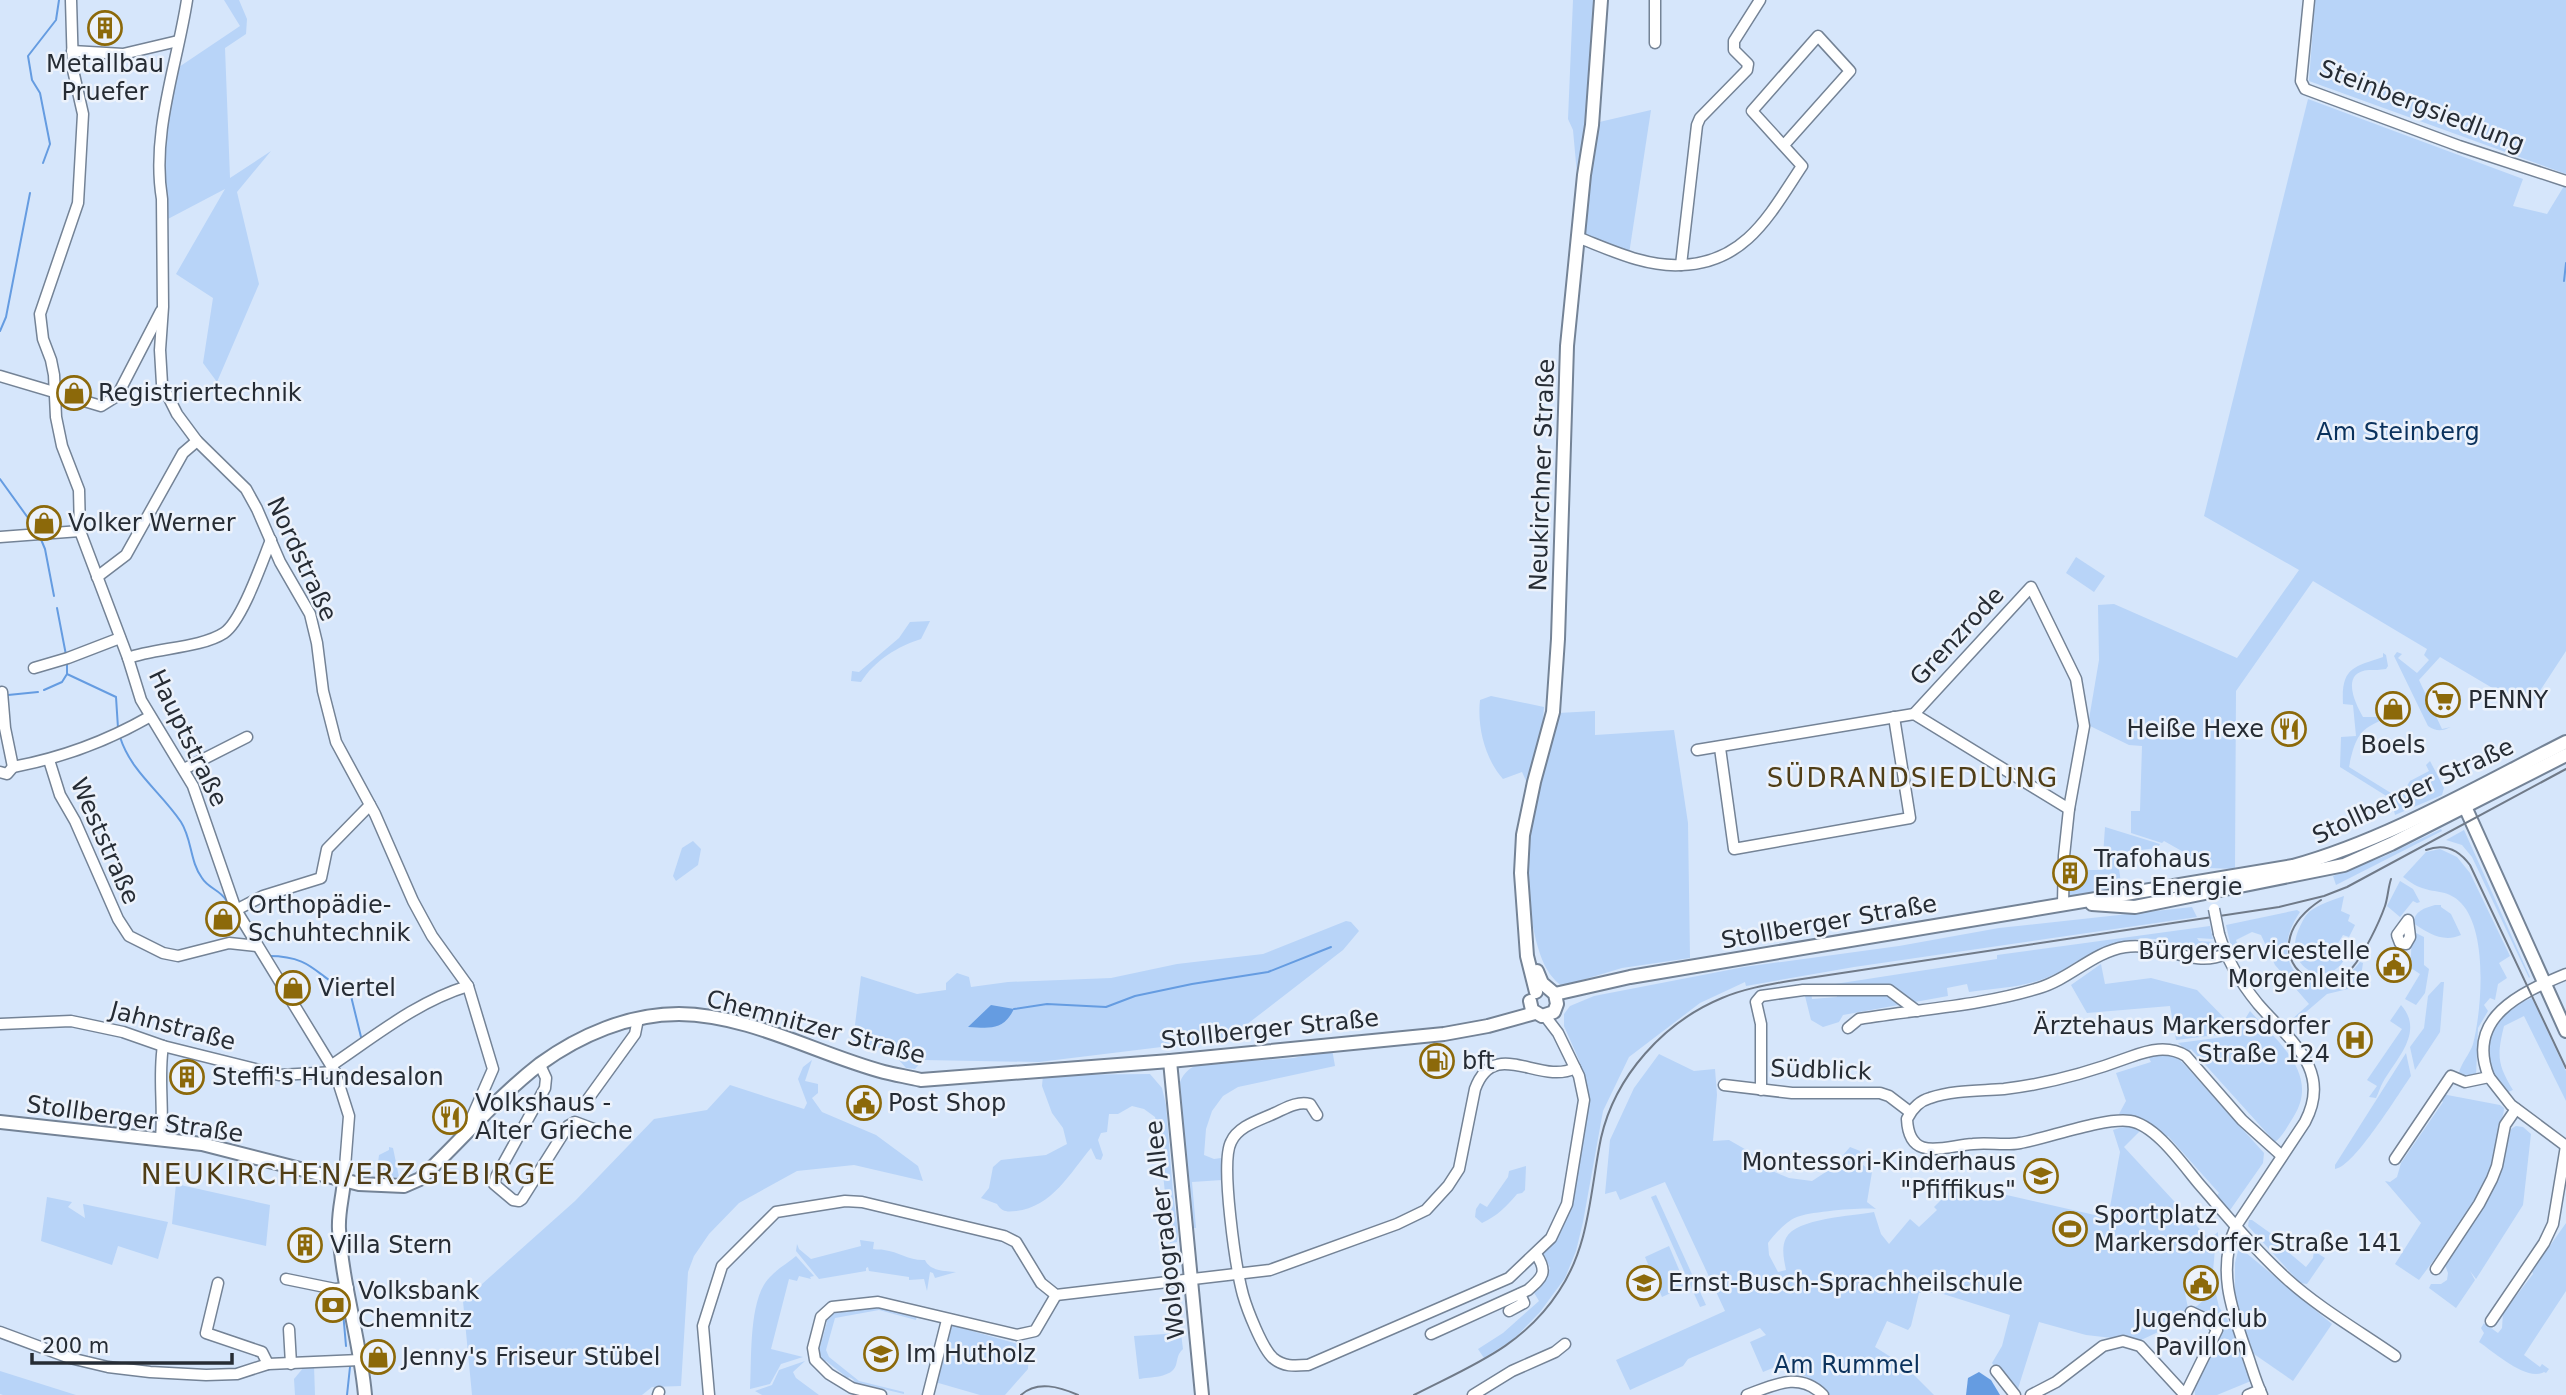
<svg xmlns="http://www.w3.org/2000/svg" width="2566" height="1395" font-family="'DejaVu Sans',sans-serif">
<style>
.green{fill:#b8d4f8}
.water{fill:#659ce1}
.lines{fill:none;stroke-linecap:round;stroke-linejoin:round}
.stream{stroke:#659ce1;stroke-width:2}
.minor-casing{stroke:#748396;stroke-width:13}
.major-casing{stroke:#748396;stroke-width:16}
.minor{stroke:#fff;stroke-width:10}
.major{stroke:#fff;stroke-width:12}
.tram{stroke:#707a88;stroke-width:2}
.minor-bridge-casing{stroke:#748396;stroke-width:13;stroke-linecap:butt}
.minor-bridge{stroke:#fff;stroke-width:10}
.labels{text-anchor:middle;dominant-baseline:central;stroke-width:5;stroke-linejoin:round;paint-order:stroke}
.poi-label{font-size:24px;fill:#262c34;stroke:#ecf2fb;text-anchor:start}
.street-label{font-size:24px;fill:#262c34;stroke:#ecf2fb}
.park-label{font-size:24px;fill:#0b325d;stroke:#ecf2fb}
.neighbourhood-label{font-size:26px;letter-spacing:2px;fill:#503e17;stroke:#ecf2fb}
.quarter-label{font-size:28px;letter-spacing:2px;fill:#503e17;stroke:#ecf2fb}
</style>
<rect width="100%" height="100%" fill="#d6e6fb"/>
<g class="green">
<polygon points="224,0 239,0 247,19 246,34 225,48 230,178 271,151 237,192 259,284 217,382 203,363 213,298 176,274 225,189 166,220 163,170 166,123 176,69 240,26"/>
<polygon points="1573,0 1594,0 1581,171 1577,174 1573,130 1568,119"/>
<polygon points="2315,0 2566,0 2566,174 2309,81"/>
<path d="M2308,99L2523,179L2513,206L2547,214L2564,186L2566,187V651L2528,709L2440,657L2419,680L2442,729L2451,727C2442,731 2437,732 2428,726L2394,656L2397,652L2402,654L2398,658L2417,673L2429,660L2424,655L2427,649L2313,581L2236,691L2235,869L2208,868L2204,862L2205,854H2202L2200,858L2196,859L2164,841L2162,843L2131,833V811H2140L2142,746L2129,745L2088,725L2099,660L2098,605L2114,604L2237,658L2299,570L2204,516Z"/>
<polygon points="1651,110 1629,254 1584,235 1595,123"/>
<polygon points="2076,557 2105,576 2094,592 2066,573"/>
<path d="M930,621L921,639C898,646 874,661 861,682L851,681L852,671L859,672L899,638L910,622Z"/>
<path d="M2383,653L2386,655L2388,666L2386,669C2380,670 2374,670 2369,670C2340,672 2355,703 2363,717H2383L2401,709L2402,711C2365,729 2358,724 2349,767L2399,798L2410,781L2429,771L2426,765L2430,761L2444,788L2442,795L2395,815L2393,807L2396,802L2340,767L2341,737L2356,736L2353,705L2343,704C2341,668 2353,667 2383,657Z"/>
<path d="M1491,696L1544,707L1541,744L1528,785L1522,772L1503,779C1485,759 1477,727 1480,700Z"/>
<path d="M1595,711V735L1674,730L1688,823L1690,958L1622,968L1562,986C1546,975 1539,954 1535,936C1530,913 1526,889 1526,866C1528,814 1547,763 1558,713Z"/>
<polygon points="2105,827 2160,844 2157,848 2124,852 2126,861 2118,863 2122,889 2067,898 2068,870 2102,870"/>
<polygon points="2441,829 2442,831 2336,885 2333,876 2385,856"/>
<polygon points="2464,830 2530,977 2529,978 2472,857 2462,845 2446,840"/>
<polygon points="693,841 701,849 698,865 676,881 673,876 682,848"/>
<path d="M2440,849L2457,857L2470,873L2510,956L2499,963L2507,978L2498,984L2495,1000L2490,998L2484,1005L2488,1011L2478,1028L2476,1077L2466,1078L2459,1073C2461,1063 2470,1054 2473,1044C2482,1009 2488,931 2461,903C2449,890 2436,893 2422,888C2415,886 2409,881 2403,877L2426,852Z"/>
<polygon points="2400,881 2413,889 2420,902 2417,903 2413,901 2400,917 2387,906"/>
<path d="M2344,896L2341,911L2350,915L2348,921L2355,925L2349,937L2343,935L2337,945L2348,951C2335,993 2282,971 2298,931C2301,924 2304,917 2309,912C2319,904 2333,900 2344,896Z"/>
<path d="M2435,905H2441V907L2451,914L2461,935C2443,943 2428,933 2413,923C2415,911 2424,908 2435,905Z"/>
<polygon points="2192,907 2197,917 1854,967 1746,986 1745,982 1700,1003 1629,1057 1603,1111 1583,1222 1576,1251 1565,1278 1540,1312 1514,1339 1484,1358 1478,1349 1503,1333 1539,1301 1533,1291 1545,1279 1550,1268 1543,1253 1563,1226 1569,1208 1588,1095 1579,1060 1564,1026 1564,1014 1570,1006 1594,996 1744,967 1899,946 1999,928"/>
<path d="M2297,910L2300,912C2260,970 2322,1012 2360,962L2363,963L2361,976L2348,989L2327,994L2292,1024L2290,1021L2309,1004L2275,965L2261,935L2252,932L2236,940L2239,949L2232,951L2226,925Z"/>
<polygon points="1346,921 1351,922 1359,931 1343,950 1246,1025 1235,1038 1039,1062 923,1060 915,1069 906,1068 898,1059 899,1053 853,1041 861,976 917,994 946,990 946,983 957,973 969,977 971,987 1008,982 1111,978 1177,964 1263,954"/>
<path d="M2210,926L2213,939L2197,938L2199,941L2214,942L2213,947L2208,952C2192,952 2180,945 2165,941C2137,933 2105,945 2081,959L2083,963L2081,965L2077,961C2041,987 2012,986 1969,992L1967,984L1947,988L1948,996L1843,1015L1839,1022L1823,1027L1811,1020L1804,992H1811L1812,999L1837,997L1835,984L1997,959V955Z"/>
<polygon points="2412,931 2424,937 2424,965 2429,969 2425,993 2416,1005 2405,999 2420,974 2408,966 2411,955"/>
<polygon points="2101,964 2105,984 2151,978 2197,990 2231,1025 2222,1033 2216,1035 2176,1040 2170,1006 2087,1013 2071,985"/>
<polygon points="2441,982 2444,982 2440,1032 2415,1070 2410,1047 2424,1028 2428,996"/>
<path d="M2532,998L2566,1071V1101L2524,1016L2504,1026C2497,1055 2497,1064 2513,1090L2506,1093C2500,1085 2491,1076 2489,1066C2482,1034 2503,1008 2532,998Z"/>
<path d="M2401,1005C2425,1032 2396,1059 2383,1082C2380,1087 2379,1092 2376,1098L2369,1097L2377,1086L2367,1080L2402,1029L2390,1021Z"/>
<path d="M2250,1011C2277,1041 2320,1074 2294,1116C2288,1125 2283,1136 2275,1142L2191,1049L2187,1051L2178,1043L2224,1037L2237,1024L2240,1027Z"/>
<path d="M1332,1049L1335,1066L1238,1087L1223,1096L1212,1111L1206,1129L1204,1155L1214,1159L1221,1158L1222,1180L1192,1182L1196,1228H1190L1180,1082C1184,1073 1188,1069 1197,1065L1294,1058Z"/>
<path d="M2406,1053L2411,1076C2398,1094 2354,1167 2335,1169V1165Z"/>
<path d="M1659,1054L1694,1071L1715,1069L1717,1095L1713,1141L1729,1140L1750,1152L1765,1168L1789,1178L1812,1181L1832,1168L1850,1147L1860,1151L1863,1165L1872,1172L1867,1202L1876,1209C1862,1207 1809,1212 1797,1217C1786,1221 1775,1234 1768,1243L1769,1255L1778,1272L1786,1270C1784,1260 1781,1248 1786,1238C1796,1218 1853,1216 1874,1212L1881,1234L1889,1244L1910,1219L1919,1227L1937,1210L1934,1207L1959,1182L1963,1185L2108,1218L2120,1152L2113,1130C2124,1126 2130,1126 2140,1131L2124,1147L2209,1239L2218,1232V1241L2214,1245L2203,1246L2205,1248L2215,1249L2213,1271L2207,1275L2197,1273L2186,1283L2185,1293L2188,1308L2197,1306L2215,1290L2219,1307L2232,1327L2251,1381L2217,1395H2195L2194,1383L2220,1329L2191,1314L2190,1317L2139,1341L2086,1335L2039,1322L2016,1395L1992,1363L2002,1346L2010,1315L1940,1293H1919L1911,1326L1908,1330L1887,1321L1875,1347L1905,1366L1934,1395H1828L1815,1381L1780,1365L1763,1372L1750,1342L1766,1335L1760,1328L1688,1359L1683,1366L1630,1390L1616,1360L1725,1311L1665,1182L1620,1200L1616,1191L1605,1194L1610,1140L1634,1088Z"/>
<polygon points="2158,1055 2176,1057 2182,1062 2264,1153 2263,1163 2228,1213 2215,1198 2219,1193 2168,1136 2164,1140 2141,1118 2119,1114 2126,1101 2116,1073 2151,1062 2149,1058"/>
<polygon points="812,1060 805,1081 818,1084 818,1093 812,1098 822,1112 876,1135 918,1166 923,1181 854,1165 797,1171 739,1203 709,1234 694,1256 688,1272 681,1386 652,1387 642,1395 472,1395 463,1301 575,1201 654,1119 707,1110 730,1085 804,1109 807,1103 798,1079 803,1067"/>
<path d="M1150,1074L1162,1088L1166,1105L1173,1193L1178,1231L1177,1242L1170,1243L1159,1134L1155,1117L1144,1109L1132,1106L1118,1114H1109L1107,1132L1101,1133L1098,1140L1103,1155L1101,1160L1096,1159L1091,1148C1070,1173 1052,1207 1016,1211C1007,1212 1002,1212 997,1204L981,1198L989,1188L993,1167L1001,1160L1046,1155L1067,1144L1063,1128L1052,1113L1042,1086L1043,1075Z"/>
<path d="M2442,1094L2500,1105L2504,1108C2504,1116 2500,1121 2499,1129C2497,1138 2498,1147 2495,1156C2481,1202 2447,1242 2419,1280L2395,1264L2421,1223L2385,1181L2390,1182L2397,1177L2401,1163L2443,1102L2439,1098Z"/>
<polygon points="2516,1126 2523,1127 2531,1134 2523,1205 2476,1279 2470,1271 2475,1280 2456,1308 2429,1288 2431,1284 2441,1284 2447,1280 2448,1273 2445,1265 2498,1181 2511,1129"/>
<polygon points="389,1147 393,1148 399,1177 376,1178 379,1155 389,1150"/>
<path d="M1526,1166L1525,1190L1522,1193L1517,1194C1506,1207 1497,1216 1482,1223L1475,1217L1476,1209L1480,1203L1487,1207L1508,1177L1509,1171Z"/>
<polygon points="176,1184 270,1205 266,1246 172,1224"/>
<polygon points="1656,1195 1706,1305 1700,1307 1651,1197"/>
<polygon points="47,1197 72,1202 68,1207 85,1218 83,1204 168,1222 158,1259 118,1246 112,1265 41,1241"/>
<polygon points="2249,1220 2252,1220 2280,1240 2281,1246 2306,1267 2313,1258 2314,1251 2325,1258 2307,1284 2300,1283 2248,1226"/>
<path d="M2566,1223V1291L2524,1355L2540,1367L2542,1364L2549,1369L2546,1373L2544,1372C2527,1382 2494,1352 2479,1342L2484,1333L2481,1328L2484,1323L2498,1333L2502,1328L2503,1313L2533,1274L2532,1271Z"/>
<path d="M860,1240L874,1242L873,1249C877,1250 881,1249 884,1250C899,1252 910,1261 925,1260C930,1271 944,1271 956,1272L935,1278L933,1273L930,1272L927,1291L924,1279L909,1280V1277L869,1271L868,1267L866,1268V1271L819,1279L796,1251L797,1244L799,1249L811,1259L861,1246Z"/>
<polygon points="1669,1246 1686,1286 1662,1297 1645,1257"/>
<polygon points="2239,1247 2332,1324 2293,1381 2251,1352 2235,1299 2235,1263"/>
<path d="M796,1256L814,1276L810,1277L811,1279L799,1276L797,1281L789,1279L771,1349L803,1357L781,1364L770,1384L750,1389C752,1360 748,1298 770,1277C777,1269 788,1263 796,1256Z"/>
<polygon points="881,1305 881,1308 914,1317 917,1314 916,1320 879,1310 835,1318 826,1350 829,1357 859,1381 904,1392 904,1394 862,1384 861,1387 852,1384 854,1380 849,1377 846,1381 842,1379 844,1375 826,1361 823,1365 818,1360 817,1347 820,1347 827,1322 823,1320 838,1308 839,1312"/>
<polygon points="951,1325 1029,1347 1028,1369 1005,1395 980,1395 935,1382"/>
<path d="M1181,1333L1183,1349C1177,1355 1178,1358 1176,1365C1172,1378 1150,1377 1139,1379L1134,1336Z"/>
<polygon points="805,1361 793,1372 796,1378 819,1395 762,1395 755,1391 772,1385 779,1370"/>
<polygon points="314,1366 315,1395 295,1395 294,1379 304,1367"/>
<polygon points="0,1371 76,1395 3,1395 0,1394"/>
</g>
<g class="water">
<path d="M991,1005L1014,1009C1003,1031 990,1028 968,1027Z"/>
<polygon points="1979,1372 1991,1380 2000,1395 1966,1395 1968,1378"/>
</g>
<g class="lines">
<g class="stream">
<polyline points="43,163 50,144 40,93 32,80 28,56 56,20 59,0"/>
<polyline points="2564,281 2566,263"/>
<polyline points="0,331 6,317 30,193"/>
<polyline points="0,479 36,529"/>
<polyline points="40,537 45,549 54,596"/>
<polyline points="57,608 66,655"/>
<polyline points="67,661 67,674 116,697 118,728"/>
<polyline points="44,690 62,682 67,674"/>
<polyline points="8,695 38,692"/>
<path d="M120,737C131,772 161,792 181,822C192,839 190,862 202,878C208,888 220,890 226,900"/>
<path d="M269,956C315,956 316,978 350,992L362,1041"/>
<polyline points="1014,1009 1047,1004 1106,1007 1135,996 1192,984 1268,972 1331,947"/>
<polyline points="342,1300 346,1346"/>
<polyline points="347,1395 350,1367"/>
</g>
<g class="minor-casing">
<g id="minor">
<polyline points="71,0 73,70 83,114 78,203 40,314 43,339 51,360 54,375 56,417 62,446 79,490 80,531 128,658 141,700 193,786 236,910 335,1072 349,1116 344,1180"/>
<path d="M187,0C177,65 151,133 162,199L163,307L160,350L162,384L177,414L197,441L246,489L257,509L280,562L310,614L317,643L323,691L336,742L375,814L413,901L432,936L468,986L493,1069L472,1117V1126"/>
<polyline points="2309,0 2301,81 2305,89 2459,146 2566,181"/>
<polyline points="1655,43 1655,0"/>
<polyline points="72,51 123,54 178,41"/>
<path d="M1577,237C1611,250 1645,267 1681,265L1697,125L1700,118L1747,70L1748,64L1734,50V41L1760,0"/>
<path d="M1681,265C1746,263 1770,214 1802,166L1752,111L1818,36L1850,71L1784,145"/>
<polyline points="0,376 101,406 117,396 161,311"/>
<polyline points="0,537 80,531"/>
<polyline points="97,577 126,555 183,453 197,441"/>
<path d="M128,658C155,648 201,648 224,633C242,621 262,562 271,540"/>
<polyline points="34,668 68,658 120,638"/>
<path d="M2,692L5,728L13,767C61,758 107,741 149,717"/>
<polyline points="1914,714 2031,587 2076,679 2084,726 2069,809 2064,856 2063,904"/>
<polyline points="1720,748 1734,849 1910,818 1894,717"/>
<polyline points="1697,750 1914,714 2069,809"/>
<polyline points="49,760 60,795 75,821 118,919 129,936 163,953 178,956 229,943 257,946"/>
<polyline points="184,769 247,737"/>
<polyline points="0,772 7,774 13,767"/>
<polyline points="236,910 263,896 321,878 327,849 370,805"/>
<polygon points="2408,920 2410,937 2406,944 2400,943 2397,935"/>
<path d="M2219,934C2227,961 2240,982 2258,1004C2289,1040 2333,1069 2305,1122L2236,1226C2217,1268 2231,1308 2245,1348C2251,1364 2255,1380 2262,1395"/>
<polyline points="0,1024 71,1021 123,1032 163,1046 279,1075 335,1072"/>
<path d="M1848,1028L1859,1019C1919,1009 1981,1006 2039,988C2070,979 2093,952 2125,947C2160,941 2193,969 2225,954"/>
<path d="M332,1065C375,1036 418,1001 468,986"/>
<polyline points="540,1065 546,1078 545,1088 496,1177 494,1184 513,1200 519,1201 522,1199 568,1126 575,1122 599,1131"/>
<polyline points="2489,1077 2511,1105 2566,1146"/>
<polyline points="1724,1085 1792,1093 1880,1093 1889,1096 1910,1112"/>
<polyline points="1761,1090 1761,1024 1756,1002 1761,996 1803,990 1889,990 1917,1011"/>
<polyline points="588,1099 635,1034 638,1019"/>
<path d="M1317,1115L1310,1104C1297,1101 1286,1108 1275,1113C1260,1120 1238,1126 1231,1142C1220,1163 1236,1269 1243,1295C1247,1309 1262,1348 1273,1358C1284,1367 1294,1366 1308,1365L1509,1278L1551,1238L1567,1204L1584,1100L1579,1076L1558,1033L1545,1016"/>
<path d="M161,1138C164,1107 158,1077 163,1046"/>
<path d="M2282,1156L2242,1120L2186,1056C2168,1045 2149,1050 2130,1057C2090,1072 2047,1084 2004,1089C1979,1091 1954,1090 1930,1098C1919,1101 1912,1109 1907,1119C1909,1163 1944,1146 1973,1144C1989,1142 2004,1146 2020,1143C2048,1138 2105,1117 2130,1121C2156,1125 2183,1165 2200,1185C2228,1217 2255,1250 2287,1279C2319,1308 2359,1331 2395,1356"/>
<path d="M2395,1159L2451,1076L2465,1082L2489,1077C2465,1018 2520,993 2566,974"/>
<polyline points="2436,1269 2479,1204 2492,1179 2497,1166 2505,1125 2516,1109"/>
<polyline points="286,1279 335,1289 348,1288"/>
<polyline points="218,1283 206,1333 262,1352 268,1364"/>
<polyline points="1509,1311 1524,1303 1520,1294"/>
<polyline points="2491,1321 2544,1243 2553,1224 2566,1146"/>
<polyline points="289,1329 291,1364"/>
<polyline points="0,1332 70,1358 108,1367 150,1372 206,1375 237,1374 268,1364 360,1360"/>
<path d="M1431,1334L1528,1290C1543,1277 1548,1272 1536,1254"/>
<polyline points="1996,1371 2015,1395"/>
<polyline points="658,1395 659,1392"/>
<path d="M709,1395L703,1326L722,1266L776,1212L845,1201L862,1202L1004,1236L1016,1242L1041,1283L1056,1295L1270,1270L1397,1224L1426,1210L1448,1186L1459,1169L1475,1089C1494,1036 1540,1086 1575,1068"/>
<polyline points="881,1395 852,1388 829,1374 815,1360 813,1348 821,1317 832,1307 878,1302 1017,1335 1035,1331 1056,1295"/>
<polyline points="928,1395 947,1320"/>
<polyline points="1473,1395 1512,1371 1555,1352 1565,1344"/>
<path d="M1747,1395C1774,1385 1799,1371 1823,1395"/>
<polyline points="2031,1395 2056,1382 2103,1346 2123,1341 2140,1346 2185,1395"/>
<polyline points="2185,1395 2217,1330 2210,1321 2191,1312"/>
<polyline points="2248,1395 2260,1390"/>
</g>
</g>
<g class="major-casing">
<g id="major">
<polyline points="2462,800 2566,1031"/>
<polyline points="2092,904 2135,907 2344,865 2391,844 2566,755"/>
<polyline points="1536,992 1527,956 1525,928 1521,873 1523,835 1534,782 1553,712 1558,639 1567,346 1584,175 1592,125 1601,0"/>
<path d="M1555,994L1630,977L2293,866C2387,840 2479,786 2566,742"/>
<polyline points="1530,1001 1532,1010 1542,1016 1554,1012 1557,1004 1555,994 1542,983 1537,971"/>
<polyline points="1170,1061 1202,1395"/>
<path d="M0,1122L202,1144L359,1184L404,1186L420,1179C461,1141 496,1098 540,1064C580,1035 629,1014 679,1014C751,1015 816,1054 884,1072C896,1075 909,1077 921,1080L1170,1061L1444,1034L1488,1026L1535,1013"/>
<path d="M344,1180C343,1196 338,1212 339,1229C342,1285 360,1339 365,1395"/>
</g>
</g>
<use href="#minor" class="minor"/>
<use href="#major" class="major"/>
<g class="tram">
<path d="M2426,850C2444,843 2459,850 2470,865L2566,1068"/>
<path d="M2321,900C2249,947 2315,1010 2352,968C2364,954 2379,923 2385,906C2388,897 2388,888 2391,879"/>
<path d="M1021,1395C1037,1380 1060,1387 1078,1395"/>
<path d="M1414,1395C1470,1366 1523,1347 1559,1291C1590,1245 1590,1191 1601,1138C1615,1076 1664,1022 1722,998C1743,989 1766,985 1789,981L2279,907L2324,896L2347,887L2566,769"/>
</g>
<g class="minor-bridge-casing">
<polyline id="minor-bridge" points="2214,909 2219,934"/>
</g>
<use href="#minor-bridge" class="minor-bridge"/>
</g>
<defs>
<g id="building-ring" transform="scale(1.75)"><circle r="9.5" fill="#ecf2fb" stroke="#8c690a" stroke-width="1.5"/><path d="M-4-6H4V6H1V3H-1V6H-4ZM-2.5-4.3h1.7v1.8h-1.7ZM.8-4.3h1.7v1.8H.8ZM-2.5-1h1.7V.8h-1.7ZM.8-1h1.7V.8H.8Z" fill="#8c690a"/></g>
<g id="shop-ring" transform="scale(1.75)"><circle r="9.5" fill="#ecf2fb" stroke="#8c690a" stroke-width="1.5"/><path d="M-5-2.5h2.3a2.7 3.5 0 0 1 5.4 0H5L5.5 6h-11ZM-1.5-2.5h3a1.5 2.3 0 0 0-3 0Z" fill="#8c690a"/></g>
<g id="supermarket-ring" transform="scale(1.75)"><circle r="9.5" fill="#ecf2fb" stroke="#8c690a" stroke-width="1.5"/><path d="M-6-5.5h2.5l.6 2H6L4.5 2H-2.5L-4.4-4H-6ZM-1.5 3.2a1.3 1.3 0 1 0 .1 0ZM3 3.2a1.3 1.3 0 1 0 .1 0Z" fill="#8c690a"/></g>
<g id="restaurant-ring" transform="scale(1.75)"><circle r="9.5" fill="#ecf2fb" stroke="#8c690a" stroke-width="1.5"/><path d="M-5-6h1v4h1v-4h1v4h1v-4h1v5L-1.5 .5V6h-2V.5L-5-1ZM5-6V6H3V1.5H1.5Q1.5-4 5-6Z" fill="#8c690a"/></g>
<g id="civic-ring" transform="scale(1.75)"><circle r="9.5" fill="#ecf2fb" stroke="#8c690a" stroke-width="1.5"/><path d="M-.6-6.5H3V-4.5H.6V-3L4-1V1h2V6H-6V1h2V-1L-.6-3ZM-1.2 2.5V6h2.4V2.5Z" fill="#8c690a"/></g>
<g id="hospital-ring" transform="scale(1.75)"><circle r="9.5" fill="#ecf2fb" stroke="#8c690a" stroke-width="1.5"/><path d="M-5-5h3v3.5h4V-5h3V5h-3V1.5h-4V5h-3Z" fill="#8c690a"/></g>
<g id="fuel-ring" transform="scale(1.75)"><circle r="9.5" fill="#ecf2fb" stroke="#8c690a" stroke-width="1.5"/><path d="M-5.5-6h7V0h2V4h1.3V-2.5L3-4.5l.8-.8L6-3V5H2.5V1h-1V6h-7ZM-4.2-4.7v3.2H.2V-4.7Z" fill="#8c690a"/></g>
<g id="school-ring" transform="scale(1.75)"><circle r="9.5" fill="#ecf2fb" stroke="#8c690a" stroke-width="1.5"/><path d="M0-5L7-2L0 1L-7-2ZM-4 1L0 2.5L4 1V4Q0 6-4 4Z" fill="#8c690a"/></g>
<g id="stadium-ring" transform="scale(1.75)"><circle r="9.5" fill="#ecf2fb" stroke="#8c690a" stroke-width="1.5"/><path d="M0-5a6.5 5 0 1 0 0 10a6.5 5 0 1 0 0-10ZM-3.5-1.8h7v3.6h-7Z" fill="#8c690a"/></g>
<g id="bank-ring" transform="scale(1.75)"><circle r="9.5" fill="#ecf2fb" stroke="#8c690a" stroke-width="1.5"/><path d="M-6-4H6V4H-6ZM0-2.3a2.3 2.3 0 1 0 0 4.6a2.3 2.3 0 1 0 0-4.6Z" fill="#8c690a"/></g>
</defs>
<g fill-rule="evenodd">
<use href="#building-ring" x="105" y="28"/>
<use href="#shop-ring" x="74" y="393"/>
<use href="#shop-ring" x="44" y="523"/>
<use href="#supermarket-ring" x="2443" y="700"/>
<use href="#shop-ring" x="2393" y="709"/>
<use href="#restaurant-ring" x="2289" y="729"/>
<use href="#building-ring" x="2070" y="873"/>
<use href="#shop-ring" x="223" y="919"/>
<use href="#civic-ring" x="2394" y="965"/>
<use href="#shop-ring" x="293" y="988"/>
<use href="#hospital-ring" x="2355" y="1040"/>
<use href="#fuel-ring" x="1437" y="1061"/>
<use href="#building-ring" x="187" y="1077"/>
<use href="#civic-ring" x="864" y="1103"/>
<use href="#restaurant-ring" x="450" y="1117"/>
<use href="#school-ring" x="2041" y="1176"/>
<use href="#stadium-ring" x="2070" y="1229"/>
<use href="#building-ring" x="305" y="1245"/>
<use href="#school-ring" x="1644" y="1283"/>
<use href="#civic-ring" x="2201" y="1283"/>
<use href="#bank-ring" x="333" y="1305"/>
<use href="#school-ring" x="881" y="1354"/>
<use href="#shop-ring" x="378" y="1357"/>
</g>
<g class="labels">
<g class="poi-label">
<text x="105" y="64" text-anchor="middle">Metallbau<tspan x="105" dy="28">Pruefer</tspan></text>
<text x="98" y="393">Registriertechnik</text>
<text x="68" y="523">Volker Werner</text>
<text x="2468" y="700">PENNY</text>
<text x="2264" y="729" text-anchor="end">Heiße Hexe</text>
<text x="2393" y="745" text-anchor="middle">Boels</text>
<text x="2094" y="859">Trafohaus<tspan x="2094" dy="28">Eins Energie</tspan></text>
<text x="248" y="905">Orthopädie-<tspan x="248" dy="28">Schuhtechnik</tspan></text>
<text x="2370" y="951" text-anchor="end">Bürgerservicestelle<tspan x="2370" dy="28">Morgenleite</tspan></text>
<text x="318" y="988">Viertel</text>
<text x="2330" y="1026" text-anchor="end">Ärztehaus Markersdorfer<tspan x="2330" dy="28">Straße 124</tspan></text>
<text x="1462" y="1061">bft</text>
<text x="212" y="1077">Steffi's Hundesalon</text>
<text x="475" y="1103">Volkshaus -<tspan x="475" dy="28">Alter Grieche</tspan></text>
<text x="888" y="1103">Post Shop</text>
<text x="2016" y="1162" text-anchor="end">Montessori-Kinderhaus<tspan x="2016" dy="28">"Pfiffikus"</tspan></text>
<text x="2094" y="1215">Sportplatz<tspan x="2094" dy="28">Markersdorfer Straße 141</tspan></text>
<text x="330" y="1245">Villa Stern</text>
<text x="1668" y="1283">Ernst-Busch-Sprachheilschule</text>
<text x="358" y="1291">Volksbank<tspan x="358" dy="28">Chemnitz</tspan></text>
<text x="2201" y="1319" text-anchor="middle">Jugendclub<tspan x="2201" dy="28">Pavillon</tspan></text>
<text x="906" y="1354">Im Hutholz</text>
<text x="402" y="1357">Jenny's Friseur Stübel</text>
</g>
<g class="street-label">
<text transform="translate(2422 106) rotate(21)">Steinbergsiedlung</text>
<text transform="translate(1542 475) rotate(-88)">Neukirchner Straße</text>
<text transform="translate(302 559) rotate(65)">Nordstraße</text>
<text transform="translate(1957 636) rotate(-47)">Grenzrode</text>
<text transform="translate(188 738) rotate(64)">Hauptstraße</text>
<text transform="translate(2413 791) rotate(-25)">Stollberger Straße</text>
<text transform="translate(105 841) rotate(66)">Weststraße</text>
<text transform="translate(1829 922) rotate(-10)">Stollberger Straße</text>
<text transform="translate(173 1026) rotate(15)">Jahnstraße</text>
<text transform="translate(816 1027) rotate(15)">Chemnitzer Straße</text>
<text transform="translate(1270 1029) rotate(-6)">Stollberger Straße</text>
<text transform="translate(1821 1070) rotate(2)">Südblick</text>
<text transform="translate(135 1119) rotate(8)">Stollberger Straße</text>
<text transform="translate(1165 1230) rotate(-96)">Wolgograder Allee</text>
</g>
<g class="park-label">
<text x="2398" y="432">Am Steinberg</text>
<text x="1847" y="1365">Am Rummel</text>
</g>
<g class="neighbourhood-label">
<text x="1913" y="778">SÜDRANDSIEDLUNG</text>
</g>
<g class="quarter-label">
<text x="349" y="1174">NEUKIRCHEN/ERZGEBIRGE</text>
</g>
</g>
<path d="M32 1353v10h200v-10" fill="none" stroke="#262c34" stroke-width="3.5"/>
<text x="42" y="1353" font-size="21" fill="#262c34" stroke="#ecf2fb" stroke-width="5" paint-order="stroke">200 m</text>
</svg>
